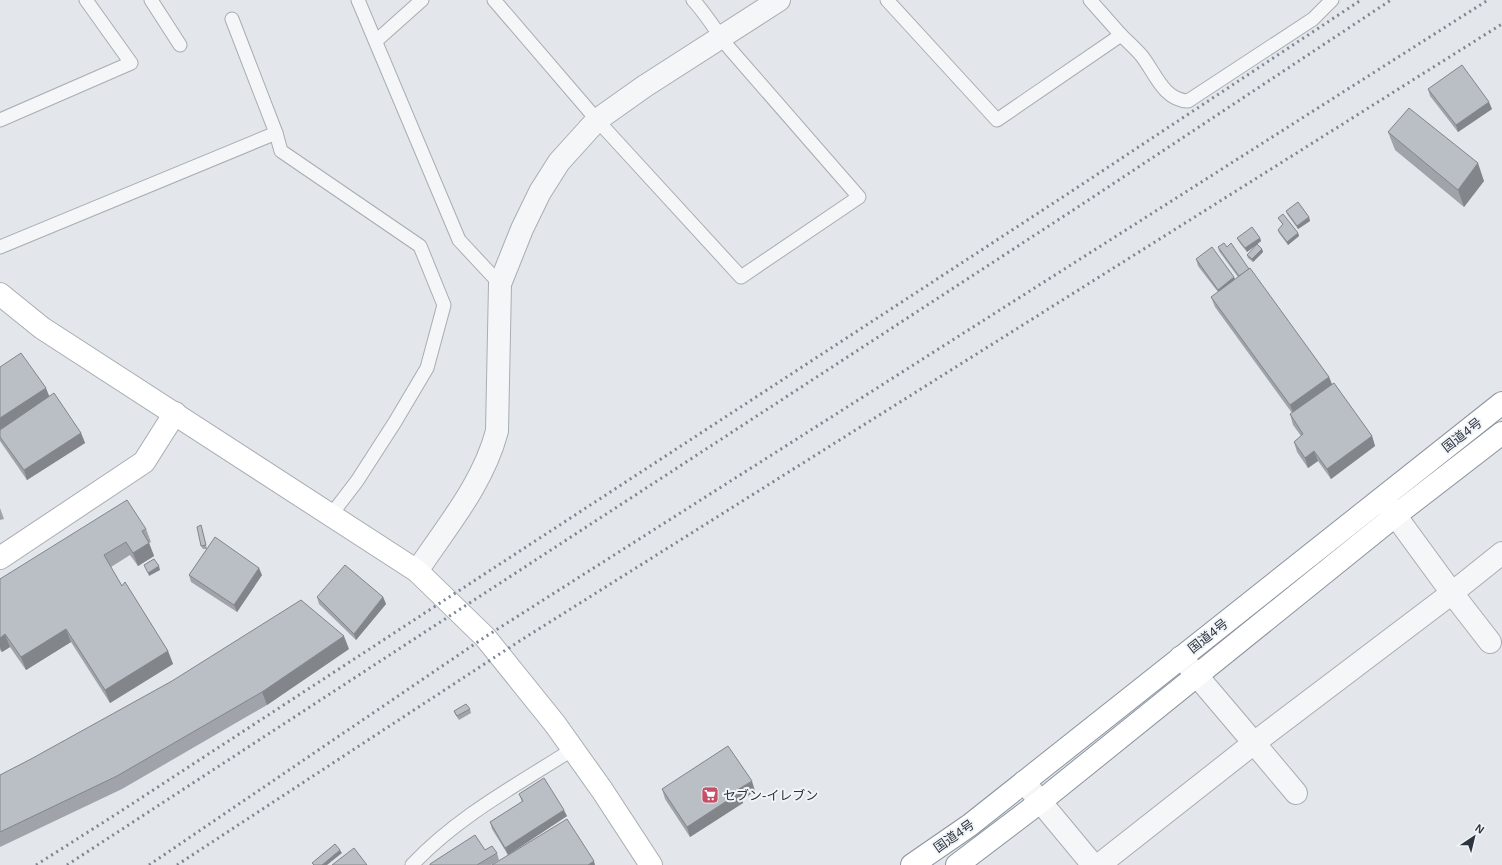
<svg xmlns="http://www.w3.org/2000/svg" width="1502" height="865" font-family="Arial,'Noto Sans JP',sans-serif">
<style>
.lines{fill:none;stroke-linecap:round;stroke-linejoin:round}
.lane-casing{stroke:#a8adb4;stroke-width:15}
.street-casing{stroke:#a8adb4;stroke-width:24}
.secondary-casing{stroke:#a8adb4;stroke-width:24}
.highway-casing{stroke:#8b94a0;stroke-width:24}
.lane{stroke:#f5f6f8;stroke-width:13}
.street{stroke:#f5f6f8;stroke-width:22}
.secondary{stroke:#fff;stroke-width:22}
.highway{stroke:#fff;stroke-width:22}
.rail{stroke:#7d8693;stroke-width:3;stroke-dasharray:2 4;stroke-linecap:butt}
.wall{fill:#a0a4aa}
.shaded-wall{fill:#82868b}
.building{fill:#babfc6;stroke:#82868b}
.labels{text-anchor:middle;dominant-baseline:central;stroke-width:4;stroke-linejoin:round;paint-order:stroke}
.street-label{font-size:13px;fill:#2c3441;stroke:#f2f5f7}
.poi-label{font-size:13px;fill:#2c3441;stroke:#f2f5f7;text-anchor:start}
</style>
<rect width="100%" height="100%" fill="#e3e6ea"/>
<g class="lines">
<g class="lane-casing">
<g id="lane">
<polyline points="151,0 180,45"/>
<polyline points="358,0 459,240 500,284"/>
<path d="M494,0L597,120L741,277L859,197L730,49C717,33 707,15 693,0"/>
<polyline points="887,0 997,120 1121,35 1090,0"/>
<path d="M1121,35C1128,42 1135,48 1141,55C1155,72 1163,100 1188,101L1313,19L1332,0"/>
<polyline points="376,41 422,0"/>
<polyline points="0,120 131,63 86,0"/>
<polyline points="276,133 281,151 420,246 444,305 427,368 395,422 357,481 331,515"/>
<polyline points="0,247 276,133 232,19"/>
<path d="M412,865C458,816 517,785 573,749"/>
</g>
</g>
<g class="street-casing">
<g id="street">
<polyline points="1384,500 1452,593 1502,553"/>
<path d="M417,571C447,526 483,484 497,431L500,284L522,229L540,192L559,162L597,120L645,86L779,0"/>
<polyline points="1024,782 1093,865"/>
<polyline points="1296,793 1254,743 1452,593 1490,642"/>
<polyline points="1099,865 1254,743 1181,657"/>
</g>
</g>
<g class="secondary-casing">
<g id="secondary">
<polyline points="0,294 42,328 417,571 485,637 555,724 602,790 651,865"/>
<polyline points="0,558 144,462 175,413"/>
</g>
</g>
<g class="highway-casing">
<g id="highway">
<polyline points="912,865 970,825 1502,403"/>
<polyline points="957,865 1040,802 1396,515 1502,433"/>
</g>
</g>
<use href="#lane" class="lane"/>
<use href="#street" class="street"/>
<use href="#secondary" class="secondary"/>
<use href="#highway" class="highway"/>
<g class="rail">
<polyline points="36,865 118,813 1072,191 1361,0"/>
<polyline points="67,865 1081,205 1391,0"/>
<polyline points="149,865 485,637 1488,0"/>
<polyline points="177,865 518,642 1502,24"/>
</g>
</g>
<g class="wall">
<polygon points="1428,89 1492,109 1458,132 1430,96"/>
<polygon points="1388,132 1484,181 1464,207 1395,150"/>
<polygon points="1286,211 1309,217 1310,221 1298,229 1287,214"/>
<polygon points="1278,218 1298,233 1299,236 1288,245 1279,233 1278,230 1283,225 1280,221"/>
<polygon points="1237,238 1260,238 1261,241 1247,252 1239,242"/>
<polygon points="1218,247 1227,247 1249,269 1329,377 1332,384 1372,436 1375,446 1331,479 1318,461 1308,468 1297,452 1294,442 1301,436 1293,425 1290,414 1292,413 1215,307 1211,297 1218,292 1198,266 1196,259 1234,277 1235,280 1238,277 1219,251"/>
<polygon points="1262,249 1263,252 1253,262 1248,258 1247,255"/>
<polygon points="0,367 49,397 81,433 85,443 27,480 0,441"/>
<polygon points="0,508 4,519 0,520"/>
<polygon points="146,529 151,542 149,543 154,556 138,566 130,555 111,567 122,586 168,651 173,664 110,703 71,642 26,670 10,647 2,652 0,650 0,579"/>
<polygon points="202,529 207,549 262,575 237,612 191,582 189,575 207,549 203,549 201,546"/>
<polygon points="317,597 383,597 386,604 356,640 319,604"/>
<polygon points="349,649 267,705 122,789 0,847 0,775"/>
<polygon points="470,709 471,713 459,720 455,714 454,711"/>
<polygon points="662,789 755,791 742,800 743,803 690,837 665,799"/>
<polygon points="519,794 567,816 508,855 492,829 490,822 522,802"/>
<polygon points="497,853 499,860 491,865 430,865"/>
</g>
<g class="shaded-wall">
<polygon points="1489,102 1492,109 1458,132 1456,125"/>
<polygon points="1478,163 1484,181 1464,207 1458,190"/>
<polygon points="1309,217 1310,221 1298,229 1297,226"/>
<polygon points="1298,233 1299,236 1288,245 1287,242"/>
<polygon points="1260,238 1261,241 1247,252 1245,248"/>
<polygon points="1262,249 1263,252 1253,262 1252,259"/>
<polygon points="1234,277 1236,284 1221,297 1218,290"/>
<polygon points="1329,377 1333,387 1294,415 1290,405"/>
<polygon points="46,388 50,398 0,430 0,418"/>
<polygon points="81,433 85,443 27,480 24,470"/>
<polygon points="1372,436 1375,446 1331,479 1327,469"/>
<polygon points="1314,451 1318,461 1308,468 1305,458"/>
<polygon points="149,543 154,556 138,566 133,553"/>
<polygon points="159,566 160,570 149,576 148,573"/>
<polygon points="259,568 262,575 237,612 234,605"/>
<polygon points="383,597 386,604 356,640 354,634"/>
<polygon points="66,629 71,642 26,670 21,657"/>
<polygon points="5,634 10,647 2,652 0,647 0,638"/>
<polygon points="344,636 349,649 267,705 262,692"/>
<polygon points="168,651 173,664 110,703 105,690"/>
<polygon points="752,781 755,791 742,800 743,803 690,837 687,827 737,790"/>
<polygon points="564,810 567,816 508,855 505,848"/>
<polygon points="340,850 342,853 327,865 322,865"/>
<polygon points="594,861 595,865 588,865"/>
</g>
<g class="building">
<polygon points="1462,65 1489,102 1456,125 1428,89"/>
<polygon points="1409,108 1478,163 1458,190 1388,132"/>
<polygon points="1298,202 1309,217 1297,226 1286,211"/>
<polygon points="1283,214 1298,233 1287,242 1278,230 1283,224 1278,218"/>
<polygon points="1252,227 1260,238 1245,248 1237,238"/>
<polygon points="1224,243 1227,247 1231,243 1249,269 1239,276 1218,247"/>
<polygon points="1257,244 1262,249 1252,259 1247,255"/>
<polygon points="1212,247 1234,277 1218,290 1196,259"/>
<polygon points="1250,268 1329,377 1290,405 1211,297"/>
<polygon points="21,353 46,388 0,418 0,367"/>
<polygon points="1334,383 1372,436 1327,469 1314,451 1305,458 1294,442 1303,434 1290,414"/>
<polygon points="54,393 81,433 24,470 0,437 0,430"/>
<polygon points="127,500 146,529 142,531 149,543 133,553 126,542 104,555 122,586 125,582 168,651 105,690 66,629 21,657 5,634 0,638 0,579"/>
<polygon points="201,525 206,545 201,546 197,527"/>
<polygon points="215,537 259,568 234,605 189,575"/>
<polygon points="154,559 159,566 148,573 144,565"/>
<polygon points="345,565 383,597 354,634 317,597"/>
<polygon points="301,600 344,636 262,692 117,776 0,832 0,775 31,759 172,681"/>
<polygon points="466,704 470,709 457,716 454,711"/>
<polygon points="728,746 752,781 737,790 739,793 687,827 662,789"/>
<polygon points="544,778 564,810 505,848 490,822 523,801 519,794"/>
<polygon points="567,819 594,861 588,865 492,865"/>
<polygon points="475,835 485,850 492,846 497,853 477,865 430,865 430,864"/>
<polygon points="335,844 340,850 322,865 314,865 312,863"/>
<polygon points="354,848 367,865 332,865"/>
</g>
<defs>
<g id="supermarket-square" transform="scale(0.9)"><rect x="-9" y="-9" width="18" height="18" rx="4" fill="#c65067" stroke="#f2f5f7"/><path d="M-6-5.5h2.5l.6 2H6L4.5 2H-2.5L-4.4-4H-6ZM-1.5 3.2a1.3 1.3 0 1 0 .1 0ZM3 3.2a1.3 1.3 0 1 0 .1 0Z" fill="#fff"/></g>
</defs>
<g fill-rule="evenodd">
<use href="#supermarket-square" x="710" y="795"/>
</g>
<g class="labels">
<g class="street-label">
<text transform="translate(1462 435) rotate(-38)">国道4号</text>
<text transform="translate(1208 636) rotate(-38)">国道4号</text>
<text transform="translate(954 836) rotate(-35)">国道4号</text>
</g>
<g class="poi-label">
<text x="723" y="795">セブン-イレブン</text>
</g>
</g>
<g transform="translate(1474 837) rotate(35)" stroke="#f2f5f7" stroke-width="3" paint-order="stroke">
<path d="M0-3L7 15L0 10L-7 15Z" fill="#2c3441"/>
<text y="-6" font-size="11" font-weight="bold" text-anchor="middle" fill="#2c3441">N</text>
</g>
</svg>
